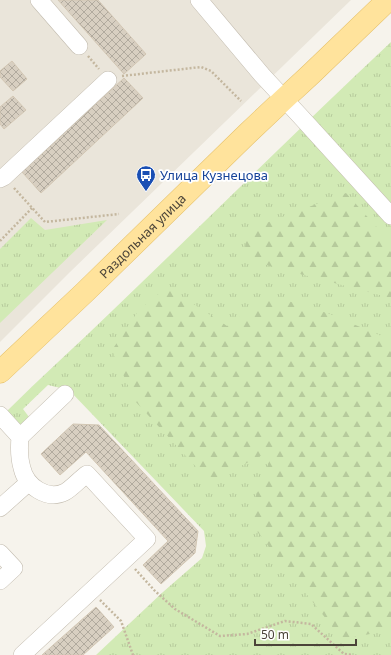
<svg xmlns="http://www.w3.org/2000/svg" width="391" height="655" font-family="'Noto Sans',sans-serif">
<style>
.residential{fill:#eae5da}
.grass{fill:url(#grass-tufts)}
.forest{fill:url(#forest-firs)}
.building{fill:url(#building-cross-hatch);stroke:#d3c7b4}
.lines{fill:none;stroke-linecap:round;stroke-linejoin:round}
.minor-casing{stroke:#c2bbae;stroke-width:18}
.major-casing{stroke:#e6c16a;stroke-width:23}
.path{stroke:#c4b79f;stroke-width:2.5;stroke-dasharray:2 2;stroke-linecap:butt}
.minor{stroke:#fff;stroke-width:17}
.major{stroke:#ffe39c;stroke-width:22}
.labels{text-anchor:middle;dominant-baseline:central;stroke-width:3.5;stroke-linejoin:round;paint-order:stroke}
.transit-label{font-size:13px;fill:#164399;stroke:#fff;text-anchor:start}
.street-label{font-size:13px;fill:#4b4439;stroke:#fff}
</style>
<defs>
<pattern id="grass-tufts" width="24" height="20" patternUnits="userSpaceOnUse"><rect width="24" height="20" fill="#d2eab5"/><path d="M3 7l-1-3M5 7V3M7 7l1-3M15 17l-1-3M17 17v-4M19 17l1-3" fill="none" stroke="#b6ca9c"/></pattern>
<pattern id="forest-firs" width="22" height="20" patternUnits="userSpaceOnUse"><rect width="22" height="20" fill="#d2eab5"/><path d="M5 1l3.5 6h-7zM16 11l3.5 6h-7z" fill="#b6ca9c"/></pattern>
<pattern id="building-cross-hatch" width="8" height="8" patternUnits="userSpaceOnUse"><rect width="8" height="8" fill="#d8cfc1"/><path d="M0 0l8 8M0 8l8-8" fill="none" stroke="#b1aa9e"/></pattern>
</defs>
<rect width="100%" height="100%" fill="#f6f3ec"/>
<polygon class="residential" points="0,0 351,0 70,272 0,342"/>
<g class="grass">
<path d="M391,42V655H96L163,592L202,558L206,546L204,531L69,390L48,385L23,409L29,417L20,427L7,411C41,377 77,345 112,311C205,222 297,130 391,42Z"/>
<polygon points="31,218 45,230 107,220 0,323 0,249"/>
</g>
<g class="forest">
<polygon points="346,193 391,243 391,298 244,259 247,230"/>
<polygon points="167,287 227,326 269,295 327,313 391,340 391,627 387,631 342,639 247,519 274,449 210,482 135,401 112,350 139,310"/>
</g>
<g class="building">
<polygon points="58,0 98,0 146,54 124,74"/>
<polygon points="12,61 27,79 13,91 0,77 0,71"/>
<polygon points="124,78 143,98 41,193 22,172"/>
<polygon points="13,96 26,110 4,129 0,124 0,107"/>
<polygon points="73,424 99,425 198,531 195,553 161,584 143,565 168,541 86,452 60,475 41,454"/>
<polygon points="96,607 114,627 83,655 42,655"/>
</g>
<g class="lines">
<g class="minor-casing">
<g id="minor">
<polyline points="39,0 79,46"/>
<polyline points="199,0 262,75 301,117 391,216"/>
<polyline points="0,179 4,177 108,80"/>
<path d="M0,415L20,437C19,448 19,458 22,468C26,486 47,501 65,492C71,489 81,478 87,474L147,539L22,655"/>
<polyline points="20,437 65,394"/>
<polyline points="0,508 28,483"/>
<polyline points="0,553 14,568 0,581"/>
</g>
</g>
<g class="major-casing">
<g id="major">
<path id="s1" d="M0,372L85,292L248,133L284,99L311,74L388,0"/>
</g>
</g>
<g class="path">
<polyline points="88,56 99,69"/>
<polyline points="122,76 201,67 211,71 241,101"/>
<polyline points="14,188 45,222 119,214"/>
<polyline points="0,241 32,208"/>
<polyline points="135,569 155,591 175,609 220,636 247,634 285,621 311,624 344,654 352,655"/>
<polyline points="100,600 121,621 133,655"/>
</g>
<use href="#minor" class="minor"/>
<use href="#major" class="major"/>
</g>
<defs>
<g id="bus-pin" transform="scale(1)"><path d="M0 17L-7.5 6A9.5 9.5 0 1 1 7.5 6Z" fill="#1a4fb4" stroke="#fff"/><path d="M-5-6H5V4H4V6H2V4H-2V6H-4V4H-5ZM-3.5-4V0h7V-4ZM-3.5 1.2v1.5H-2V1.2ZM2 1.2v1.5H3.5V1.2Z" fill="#fff"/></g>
</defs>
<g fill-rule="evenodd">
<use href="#bus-pin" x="146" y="175"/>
</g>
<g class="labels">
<g class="transit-label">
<text x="160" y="175">Улица Кузнецова</text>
</g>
<g class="street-label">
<text stroke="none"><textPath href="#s1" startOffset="197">Раздольная улица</textPath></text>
</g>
</g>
<path d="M255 639v6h101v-6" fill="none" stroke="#4b4439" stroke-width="2"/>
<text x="261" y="639" font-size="12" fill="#4b4439" stroke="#ffffff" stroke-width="3" paint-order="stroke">50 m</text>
</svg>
